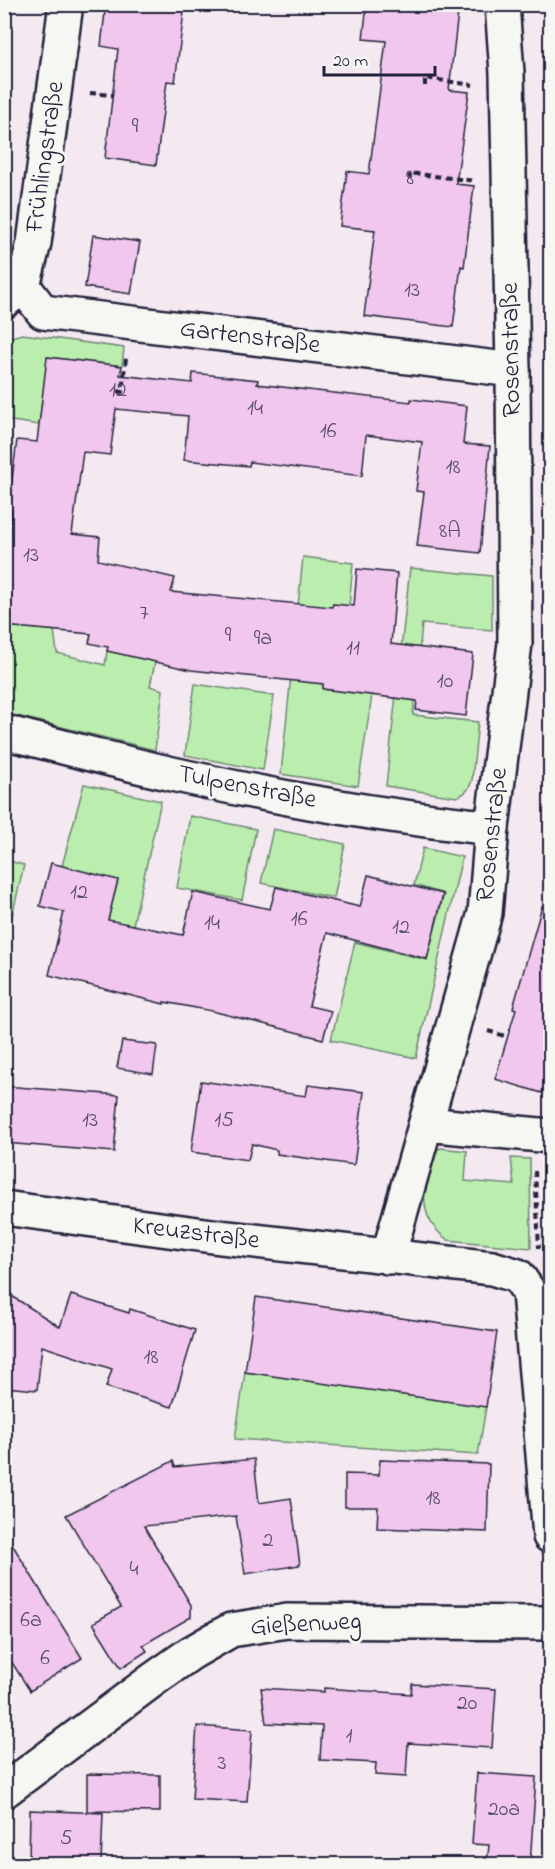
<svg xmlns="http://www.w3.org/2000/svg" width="555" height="1869" font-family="'Indie Flower',sans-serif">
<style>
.green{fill:#bbeeae;stroke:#6e8874;stroke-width:1.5}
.building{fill:#f1c7ee;stroke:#22223b;stroke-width:1.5}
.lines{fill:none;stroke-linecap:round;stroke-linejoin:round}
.minor-casing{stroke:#22223b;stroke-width:38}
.path{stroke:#22223b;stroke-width:4;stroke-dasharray:6 4.5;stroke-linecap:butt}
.minor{stroke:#f6f6f2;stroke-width:33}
.labels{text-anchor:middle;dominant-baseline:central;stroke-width:6;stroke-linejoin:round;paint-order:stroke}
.number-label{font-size:22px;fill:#564b68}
.street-label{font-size:26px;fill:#22223b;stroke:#f6f6f2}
</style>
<rect width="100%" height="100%" fill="#f4e8f1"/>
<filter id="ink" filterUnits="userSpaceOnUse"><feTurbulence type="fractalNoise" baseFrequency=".0167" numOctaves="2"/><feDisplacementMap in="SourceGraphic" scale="12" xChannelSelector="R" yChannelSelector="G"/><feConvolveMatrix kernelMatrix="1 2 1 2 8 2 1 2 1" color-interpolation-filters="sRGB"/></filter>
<g filter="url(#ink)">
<g class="green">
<polygon points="22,334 124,348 122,366 48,357 39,425 5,420 4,339"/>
<polygon points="303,557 353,563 349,606 333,604 323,689 372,695 358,786 281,774"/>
<path d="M410,568L492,576V630L422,624L413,715L478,722L472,780C469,790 466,793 457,797L386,786Z"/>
<polygon points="5,626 54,630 57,653 105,665 107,651 155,662 150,686 163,690 155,750 5,713"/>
<polygon points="195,684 274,696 263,770 185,755"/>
<polygon points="84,784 161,801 125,960 107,923 118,880 62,866"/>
<polygon points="190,816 256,829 242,900 177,888"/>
<polygon points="273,829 345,844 334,898 261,883"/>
<polygon points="423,848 462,857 416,1058 331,1040 355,942 427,960 444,894 414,885"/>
<polygon points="5,860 24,865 5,946 4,860"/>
<path d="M440,1148L467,1151L465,1181L514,1185L511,1158L530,1159L531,1248L448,1240C415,1217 425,1188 430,1154Z"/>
<polygon points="245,1372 486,1407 478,1455 235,1439"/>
</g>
<g class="building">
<polygon points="106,4 185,4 175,82 167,81 156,165 105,158 118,49 101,46"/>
<polygon points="367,4 459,4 449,90 469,92 456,184 474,186 464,267 461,266 453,327 364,316 375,230 340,226 347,171 369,174 386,41 363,39"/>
<polygon points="93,235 140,242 131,294 85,287"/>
<polygon points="47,357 122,366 120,375 192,383 193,373 258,380 257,384 411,402 411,399 467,406 463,444 490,446 480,553 417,546 424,492 416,491 422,442 366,435 362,476 250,462 249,466 184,460 188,416 116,409 110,455 83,452 72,534 100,537 98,560 175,578 171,592 332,607 333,604 354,606 357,569 397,573 391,644 473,654 466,716 416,710 417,701 323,689 323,684 191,670 107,651 108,647 89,643 91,634 4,626 4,583 12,510 8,510 17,440 37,442"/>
<polygon points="51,863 118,880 108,920 183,935 193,892 270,909 276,887 360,907 368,875 443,894 427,959 327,933 309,1006 331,1011 323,1039 212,1011 164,1002 164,1004 49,975 64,912 40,906"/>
<polygon points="542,906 550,907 550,1066 542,1093 495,1079 516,1009 513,1008"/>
<polygon points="122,1041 157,1045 153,1074 117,1068"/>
<polygon points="201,1081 306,1096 308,1085 364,1092 354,1165 277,1154 277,1150 252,1144 248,1160 191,1152"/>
<polygon points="4,1086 119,1095 114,1152 4,1143"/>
<polygon points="4,1291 60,1327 71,1295 129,1313 130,1309 195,1330 172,1407 106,1387 112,1369 42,1346 37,1390 4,1387"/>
<polygon points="256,1297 497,1332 486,1407 245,1372"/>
<polygon points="254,1459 259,1503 291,1498 300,1565 245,1574 236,1516 144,1526 191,1605 191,1617 143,1645 147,1651 121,1668 93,1623 121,1607 66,1515 173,1461 175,1467"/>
<polygon points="380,1460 489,1464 487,1532 377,1528 378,1507 345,1507 345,1474 379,1475"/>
<polygon points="4,1531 82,1658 30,1691 4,1650"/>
<polygon points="412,1684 496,1689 492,1748 408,1743 406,1777 375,1775 376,1763 320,1760 322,1726 266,1723 261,1688 324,1692 324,1688 411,1694"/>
<polygon points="197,1726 252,1730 247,1802 192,1799"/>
<polygon points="477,1773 536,1777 530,1864 487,1864 489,1845 472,1844"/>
<polygon points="87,1774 160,1775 160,1812 87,1811"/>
<polygon points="30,1810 103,1813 101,1864 29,1864"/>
</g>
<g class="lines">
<g class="minor-casing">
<g id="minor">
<polyline points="4,272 23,286 43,312 513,370"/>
<polyline points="4,301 23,286 34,243 66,4"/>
<path d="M4,732C65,747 125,764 186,777C287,800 390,817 492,828"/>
<polyline points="426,1124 550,1136"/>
<polyline points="4,1208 220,1237 492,1268 518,1276 529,1292 550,1536"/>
<polyline points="388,1257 485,913 492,828 515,643 513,370 507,73 502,4"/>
<polyline points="4,1791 154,1679 191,1653 231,1630 287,1621 550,1623"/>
</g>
</g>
<g class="path">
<polyline points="425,86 425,78 473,85"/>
<polyline points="90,93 113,95"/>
<polyline points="410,179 409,173 475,181"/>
<polyline points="118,391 122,392 126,358"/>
<polyline points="488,1031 508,1037"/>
<polyline points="535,1171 539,1248"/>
</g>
<use href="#minor" class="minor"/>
</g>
</g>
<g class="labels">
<g class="number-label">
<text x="135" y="127">9</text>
<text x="410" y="179">8</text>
<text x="412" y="291">13</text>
<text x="118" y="391">12</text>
<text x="255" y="409">14</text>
<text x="328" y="432">16</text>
<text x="453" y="468">18</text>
<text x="450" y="532">8A</text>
<text x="31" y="556">13</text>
<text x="144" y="614">7</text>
<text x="228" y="636">9</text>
<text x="263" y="639">9a</text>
<text x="353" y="649">11</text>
<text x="445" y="682">10</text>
<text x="79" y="893">12</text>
<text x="299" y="920">16</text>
<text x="212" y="924">14</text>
<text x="401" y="928">12</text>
<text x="90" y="1121">13</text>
<text x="224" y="1121">15</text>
<text x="151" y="1358">18</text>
<text x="433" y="1499">18</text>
<text x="268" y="1541">2</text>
<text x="134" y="1570">4</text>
<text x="31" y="1621">6a</text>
<text x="45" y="1659">6</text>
<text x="467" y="1704">20</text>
<text x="349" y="1737">1</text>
<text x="222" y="1764">3</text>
<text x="504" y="1810">20a</text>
<text x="66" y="1839">5</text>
</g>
<g class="street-label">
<text transform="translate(46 157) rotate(-82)">Frühlingstraße</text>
<text transform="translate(250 338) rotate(7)">Gartenstraße</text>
<text transform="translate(512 350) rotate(-91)">Rosenstraße</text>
<text transform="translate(247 788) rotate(11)">Tulpenstraße</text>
<text transform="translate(493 835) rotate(-84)">Rosenstraße</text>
<text transform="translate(196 1234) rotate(7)">Kreuzstraße</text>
<text transform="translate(306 1625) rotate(-3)">Gießenweg</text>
</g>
</g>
<rect width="555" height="1869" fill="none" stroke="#f6f6f2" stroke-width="24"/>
<rect x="12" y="12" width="531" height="1845" fill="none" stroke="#22223b" stroke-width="2" filter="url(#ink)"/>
<path d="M324 66v9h111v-9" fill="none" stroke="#22223b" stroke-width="3"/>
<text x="333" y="66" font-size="18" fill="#22223b" stroke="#f6f6f2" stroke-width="4.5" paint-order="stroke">20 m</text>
</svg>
